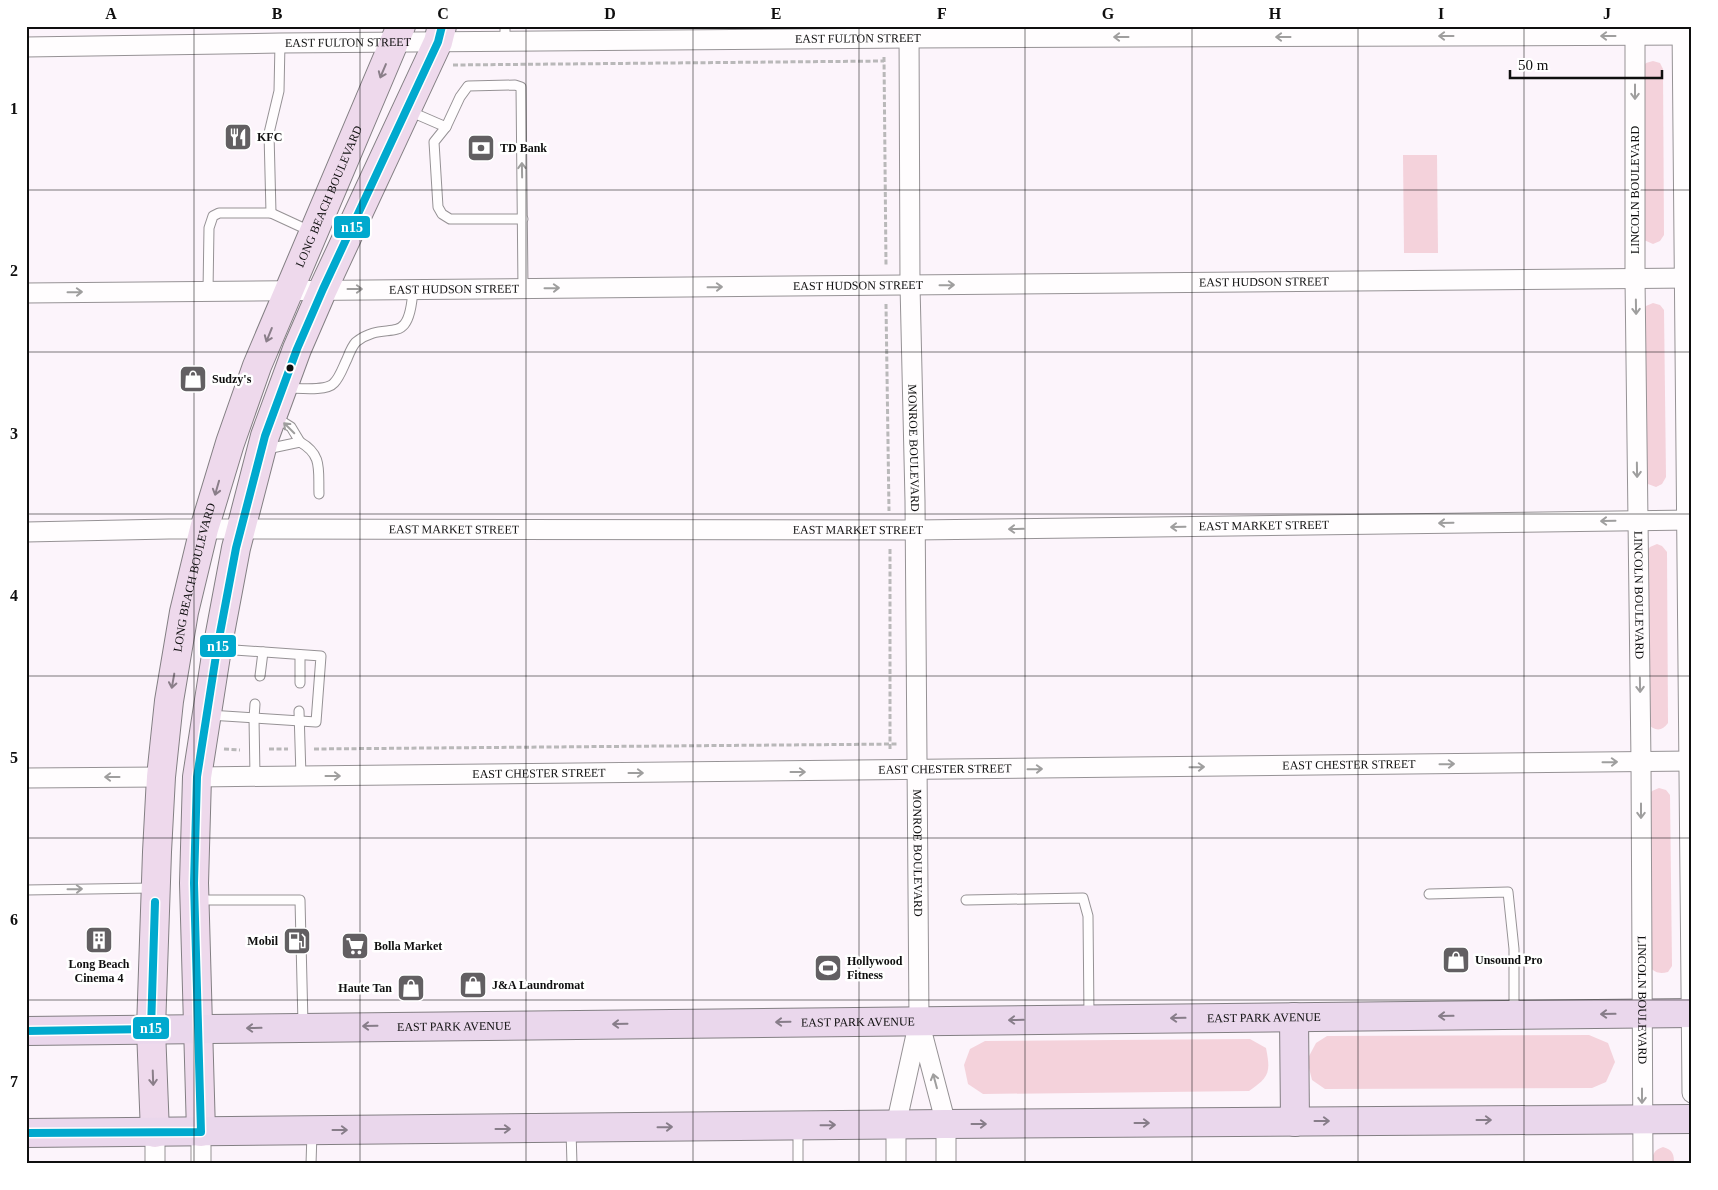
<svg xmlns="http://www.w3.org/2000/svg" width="1718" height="1190" font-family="'Times New Roman',serif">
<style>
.green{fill:#f4d2db}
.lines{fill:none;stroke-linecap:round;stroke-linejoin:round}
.service-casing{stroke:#969295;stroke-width:11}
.minor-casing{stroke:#969295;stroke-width:21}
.primary-casing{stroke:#837f83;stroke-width:30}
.trunk-casing{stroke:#837f83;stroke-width:30}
.path{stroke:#b9b8b9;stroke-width:3;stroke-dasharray:5 2.5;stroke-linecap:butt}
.service{stroke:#fffdfe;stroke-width:9}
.minor{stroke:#fffdfe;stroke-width:19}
.primary{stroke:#eed9ec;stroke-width:28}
.trunk{stroke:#ead7ec;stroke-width:28}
.bus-1-casing{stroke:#fff;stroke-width:11}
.bus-1{stroke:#00a9ce;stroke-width:8}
.oneway{stroke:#9f9e9e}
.oneway2{stroke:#8a7e89}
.oneway3{stroke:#877d89}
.grid{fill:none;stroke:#0f0f0f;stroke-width:1;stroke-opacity:0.55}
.bus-dot{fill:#0f0f0f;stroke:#fff;stroke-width:2}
.labels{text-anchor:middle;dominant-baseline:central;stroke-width:5;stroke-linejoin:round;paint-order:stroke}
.street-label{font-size:12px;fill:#0f0f0f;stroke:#fff}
.poi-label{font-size:12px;font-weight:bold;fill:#0f0f0f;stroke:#fff;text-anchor:start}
.line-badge{stroke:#fff;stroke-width:2}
.badge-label{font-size:14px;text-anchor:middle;font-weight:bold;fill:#fff}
.neatline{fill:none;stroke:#0f0f0f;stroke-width:2}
.grid-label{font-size:16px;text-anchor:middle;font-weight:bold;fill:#0f0f0f}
</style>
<rect width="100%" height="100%" fill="#fcf4fb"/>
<g class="green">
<polygon points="1653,61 1660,63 1663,69 1664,235 1660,241 1653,244 1644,240 1642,69 1646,63"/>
<polygon points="1403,155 1437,155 1438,253 1404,253"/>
<polygon points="1653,303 1660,305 1664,310 1666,477 1662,484 1656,487 1648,484 1644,477 1643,312 1646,306"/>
<path d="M1657,544L1662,546L1667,552L1668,723C1662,732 1654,731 1647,723L1646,552L1650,547Z"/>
<path d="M1659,788L1666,790L1670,795L1672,966L1668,972C1660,974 1655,973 1650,967L1648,797L1652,791Z"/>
<polygon points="1589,1035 1608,1043 1615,1062 1606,1082 1592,1088 1325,1089 1312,1080 1307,1060 1316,1043 1327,1036"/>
<path d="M1250,1039L1266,1048C1271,1073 1269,1077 1249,1091L983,1094L968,1084L964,1065L970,1049L985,1041Z"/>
<path d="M1663,1147C1673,1150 1674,1154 1674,1164H1652C1652,1154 1654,1150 1663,1147Z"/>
</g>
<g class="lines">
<g class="service-casing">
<g id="service">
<polyline points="505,26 505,42"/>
<polyline points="409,111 446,127 460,97 468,86 515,85 521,87 523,289"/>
<polyline points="446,127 434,142 438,207 442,214 450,219 523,219"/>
<polyline points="271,213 269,133 279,91 280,43"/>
<polyline points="208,291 209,228 213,216 219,213 271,213 310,231"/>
<path d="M285,388C298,388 326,392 334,383C340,377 343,367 347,359C349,354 352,346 356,342C388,317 409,352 413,289"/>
<path d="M300,442C323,455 318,470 319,494"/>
<polyline points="267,449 300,442 291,427 275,417"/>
<polyline points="260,676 263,652"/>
<polyline points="300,683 300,655"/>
<polyline points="299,711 301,776"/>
<polyline points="209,715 316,722 321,656 220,649"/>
<polyline points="255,776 254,718 255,704"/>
<polyline points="26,890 153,888"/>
<polyline points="1429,894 1508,892 1514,949 1514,1012"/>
<polyline points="196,900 300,900 303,1024"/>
<polyline points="966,900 1083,898 1088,916 1089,1016"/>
<polyline points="798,1128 798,1164"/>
<polyline points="571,1131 572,1164"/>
<polyline points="311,1164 312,1133"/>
</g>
</g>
<g class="minor-casing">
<g id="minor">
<path id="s1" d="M1635,26V279L1641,762L1643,1164"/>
<polyline points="1682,26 1692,1093"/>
<path id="s2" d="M909,27L910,285L915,501L919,1021"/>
<path id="s3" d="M26,47L280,43L909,38L1692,35"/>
<path id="s4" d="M26,293L1692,278"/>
<path id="s5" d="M26,532L169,529L914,530L1692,520"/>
<path id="s6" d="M197,777L1692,761"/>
<polyline points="26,778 161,777"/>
<polyline points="201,1132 201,1164"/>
<polyline points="155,1133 155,1164"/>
<polyline points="896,1164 896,1125 919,1021 946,1124 946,1164"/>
</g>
</g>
<g class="primary-casing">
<g id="primary">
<polyline points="201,1132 194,883 197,777 217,649 236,548 265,436 297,349 323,289 438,42 442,26"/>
<path id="s7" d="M155,1133L151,1029L157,852L161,777L169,701L184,612L204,529L230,443L257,366L401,26"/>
</g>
</g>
<g class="trunk-casing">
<g id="trunk">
<polyline points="1294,1017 1295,1122"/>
<path id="s8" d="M26,1031L1692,1013"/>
<polyline points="26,1133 946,1124 1692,1119"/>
</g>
</g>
<g class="path">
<polyline points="884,57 886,266"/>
<polyline points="453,65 884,61"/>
<polyline points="886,304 889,511"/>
<polyline points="890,549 890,751"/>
<polyline points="224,749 240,750"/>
<polyline points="269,749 288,749"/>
<polyline points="314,749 898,744"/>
</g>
<use href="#service" class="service"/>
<use href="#minor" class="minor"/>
<use href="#primary" class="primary"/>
<use href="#trunk" class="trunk"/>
<g class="bus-1-casing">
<g id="bus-1">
<polyline points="26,1031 151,1029 155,902"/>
<polyline points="26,1133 201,1132 194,883 197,777 217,649 236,548 265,436 297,349 323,289 438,42 442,26"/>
</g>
</g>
<use href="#bus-1" class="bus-1"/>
</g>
<defs><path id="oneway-shaft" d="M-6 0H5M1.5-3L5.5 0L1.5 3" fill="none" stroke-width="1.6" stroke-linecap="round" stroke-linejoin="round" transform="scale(1.25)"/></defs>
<g class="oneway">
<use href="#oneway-shaft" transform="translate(1446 36) rotate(180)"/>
<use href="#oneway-shaft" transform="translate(1608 36) rotate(180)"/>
<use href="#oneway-shaft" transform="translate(1121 37) rotate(180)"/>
<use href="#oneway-shaft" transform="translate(1283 37) rotate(180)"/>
<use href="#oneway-shaft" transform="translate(1635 92) rotate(90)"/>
<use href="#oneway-shaft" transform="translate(522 170) rotate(-91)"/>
<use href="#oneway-shaft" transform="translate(947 285) rotate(-1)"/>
<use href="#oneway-shaft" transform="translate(715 287) rotate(-1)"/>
<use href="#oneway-shaft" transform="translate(552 288) rotate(-1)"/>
<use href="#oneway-shaft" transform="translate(355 289)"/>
<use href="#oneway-shaft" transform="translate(75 292) rotate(-1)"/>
<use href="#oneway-shaft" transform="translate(1636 307) rotate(89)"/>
<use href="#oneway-shaft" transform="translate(289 428) rotate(-135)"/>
<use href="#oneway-shaft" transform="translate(1637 470) rotate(89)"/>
<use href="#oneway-shaft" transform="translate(1608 521) rotate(179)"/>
<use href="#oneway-shaft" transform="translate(1446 523) rotate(179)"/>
<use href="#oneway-shaft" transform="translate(1178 527) rotate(179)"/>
<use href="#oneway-shaft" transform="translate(1016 529) rotate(179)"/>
<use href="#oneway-shaft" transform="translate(1640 685) rotate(89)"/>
<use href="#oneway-shaft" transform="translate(1610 762) rotate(-1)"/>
<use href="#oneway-shaft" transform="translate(1447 764) rotate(-1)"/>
<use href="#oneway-shaft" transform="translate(1197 767) rotate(-1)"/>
<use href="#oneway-shaft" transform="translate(1035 769) rotate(-1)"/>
<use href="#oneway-shaft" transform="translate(798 772)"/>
<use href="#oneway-shaft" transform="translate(636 773)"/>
<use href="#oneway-shaft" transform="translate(333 776)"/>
<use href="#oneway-shaft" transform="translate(112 777) rotate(180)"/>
<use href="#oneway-shaft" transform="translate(1641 811) rotate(90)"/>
<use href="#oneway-shaft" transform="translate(75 889) rotate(-1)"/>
<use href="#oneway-shaft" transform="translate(935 1081) rotate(-105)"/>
<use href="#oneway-shaft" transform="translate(1642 1096) rotate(90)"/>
</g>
<g class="oneway2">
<use href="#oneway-shaft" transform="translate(383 71) rotate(113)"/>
<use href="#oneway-shaft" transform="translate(269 335) rotate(112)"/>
<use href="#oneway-shaft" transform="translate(217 488) rotate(106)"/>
<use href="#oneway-shaft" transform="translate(173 681) rotate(100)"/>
<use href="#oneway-shaft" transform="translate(153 1078) rotate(88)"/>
</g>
<g class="oneway3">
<use href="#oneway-shaft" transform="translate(1608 1014) rotate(179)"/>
<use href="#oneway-shaft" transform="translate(1446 1016) rotate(179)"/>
<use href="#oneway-shaft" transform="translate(1178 1018) rotate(179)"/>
<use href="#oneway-shaft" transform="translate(1016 1020) rotate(179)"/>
<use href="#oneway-shaft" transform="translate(783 1022) rotate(179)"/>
<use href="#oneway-shaft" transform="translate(620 1024) rotate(179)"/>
<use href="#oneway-shaft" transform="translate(370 1026) rotate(179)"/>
<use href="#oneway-shaft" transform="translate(254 1028) rotate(179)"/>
<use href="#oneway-shaft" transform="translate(1484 1120)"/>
<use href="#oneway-shaft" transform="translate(1322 1121)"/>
<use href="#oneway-shaft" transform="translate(1142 1123)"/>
<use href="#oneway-shaft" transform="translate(979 1124)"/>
<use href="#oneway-shaft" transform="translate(828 1125) rotate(-1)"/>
<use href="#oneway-shaft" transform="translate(665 1127) rotate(-1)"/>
<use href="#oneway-shaft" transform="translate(503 1129)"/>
<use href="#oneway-shaft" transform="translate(340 1130)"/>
</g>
<path class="grid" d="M194,26V1164M360,26V1164M526,26V1164M693,26V1164M859,26V1164M1025,26V1164M1192,26V1164M1358,26V1164M1524,26V1164M26,190H1692M26,352H1692M26,514H1692M26,676H1692M26,838H1692M26,1000H1692"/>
<defs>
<g id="restaurant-square" transform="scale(1.4375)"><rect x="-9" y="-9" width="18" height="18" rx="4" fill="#625f62" stroke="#fff"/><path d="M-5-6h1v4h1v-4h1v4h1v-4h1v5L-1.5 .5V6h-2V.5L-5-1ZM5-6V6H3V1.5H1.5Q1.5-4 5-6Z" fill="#fff"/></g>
<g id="bank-square" transform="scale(1.4375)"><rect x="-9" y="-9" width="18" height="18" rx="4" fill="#625f62" stroke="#fff"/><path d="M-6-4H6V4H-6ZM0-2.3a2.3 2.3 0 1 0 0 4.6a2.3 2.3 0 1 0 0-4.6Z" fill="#fff"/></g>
<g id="shop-square" transform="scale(1.4375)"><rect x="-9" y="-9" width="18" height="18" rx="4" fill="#625f62" stroke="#fff"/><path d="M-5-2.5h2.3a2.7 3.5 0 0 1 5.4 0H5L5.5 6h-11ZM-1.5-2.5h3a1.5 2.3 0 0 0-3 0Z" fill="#fff"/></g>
<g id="building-square" transform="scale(1.4375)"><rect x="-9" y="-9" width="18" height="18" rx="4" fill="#625f62" stroke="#fff"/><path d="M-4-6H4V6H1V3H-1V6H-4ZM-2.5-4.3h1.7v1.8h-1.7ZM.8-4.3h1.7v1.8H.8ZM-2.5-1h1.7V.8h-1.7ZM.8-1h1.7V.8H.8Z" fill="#fff"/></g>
<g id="fuel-square" transform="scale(1.4375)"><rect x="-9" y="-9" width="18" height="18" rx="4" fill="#625f62" stroke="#fff"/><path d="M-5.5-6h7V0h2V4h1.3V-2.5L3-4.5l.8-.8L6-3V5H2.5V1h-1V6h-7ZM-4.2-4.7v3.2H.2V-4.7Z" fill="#fff"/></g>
<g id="supermarket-square" transform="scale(1.4375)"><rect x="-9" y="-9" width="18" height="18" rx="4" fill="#625f62" stroke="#fff"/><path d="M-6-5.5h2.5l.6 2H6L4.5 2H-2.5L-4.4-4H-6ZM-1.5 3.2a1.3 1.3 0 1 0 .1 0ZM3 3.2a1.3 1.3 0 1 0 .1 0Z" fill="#fff"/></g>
<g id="stadium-square" transform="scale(1.4375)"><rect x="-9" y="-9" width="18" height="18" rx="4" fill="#625f62" stroke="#fff"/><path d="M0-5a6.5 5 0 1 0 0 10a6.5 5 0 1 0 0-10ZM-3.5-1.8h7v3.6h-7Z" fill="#fff"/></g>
</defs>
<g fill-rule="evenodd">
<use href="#restaurant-square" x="238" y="137"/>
<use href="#bank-square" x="481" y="148"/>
<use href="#shop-square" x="193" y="379"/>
<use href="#building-square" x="99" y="940"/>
<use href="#fuel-square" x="297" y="941"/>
<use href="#supermarket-square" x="355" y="946"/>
<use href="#shop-square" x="1456" y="960"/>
<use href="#stadium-square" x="828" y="968"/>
<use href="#shop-square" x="473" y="985"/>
<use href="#shop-square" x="411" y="988"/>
</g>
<circle class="bus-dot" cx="290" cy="368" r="4.5"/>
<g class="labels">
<g class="street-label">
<text stroke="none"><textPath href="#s3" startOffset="832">EAST FULTON STREET</textPath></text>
<text stroke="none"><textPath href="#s3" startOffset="322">EAST FULTON STREET</textPath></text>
<text transform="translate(1635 190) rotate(-90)">LINCOLN BOULEVARD</text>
<text stroke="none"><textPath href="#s7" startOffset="964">LONG BEACH BOULEVARD</textPath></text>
<text stroke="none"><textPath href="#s4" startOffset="1238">EAST HUDSON STREET</textPath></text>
<text stroke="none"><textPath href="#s4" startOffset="832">EAST HUDSON STREET</textPath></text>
<text stroke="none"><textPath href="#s4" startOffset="428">EAST HUDSON STREET</textPath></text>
<text stroke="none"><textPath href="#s2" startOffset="421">MONROE BOULEVARD</textPath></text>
<text stroke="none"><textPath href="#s5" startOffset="1238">EAST MARKET STREET</textPath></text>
<text stroke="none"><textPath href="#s5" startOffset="428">EAST MARKET STREET</textPath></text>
<text stroke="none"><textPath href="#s5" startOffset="832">EAST MARKET STREET</textPath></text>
<text stroke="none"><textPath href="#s7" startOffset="559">LONG BEACH BOULEVARD</textPath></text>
<text stroke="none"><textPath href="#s1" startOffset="569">LINCOLN BOULEVARD</textPath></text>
<text stroke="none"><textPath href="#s6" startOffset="1152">EAST CHESTER STREET</textPath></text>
<text stroke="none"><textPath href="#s6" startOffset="748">EAST CHESTER STREET</textPath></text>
<text stroke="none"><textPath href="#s6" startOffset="342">EAST CHESTER STREET</textPath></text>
<text stroke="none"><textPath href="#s2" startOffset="826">MONROE BOULEVARD</textPath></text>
<text stroke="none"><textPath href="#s1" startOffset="974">LINCOLN BOULEVARD</textPath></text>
<text stroke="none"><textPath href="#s8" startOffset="1238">EAST PARK AVENUE</textPath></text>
<text stroke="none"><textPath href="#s8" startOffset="832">EAST PARK AVENUE</textPath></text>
<text stroke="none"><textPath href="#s8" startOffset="428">EAST PARK AVENUE</textPath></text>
</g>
<g class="poi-label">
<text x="257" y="137">KFC</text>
<text x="500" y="148">TD Bank</text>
<text x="212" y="379">Sudzy's</text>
<text x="278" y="941" text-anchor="end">Mobil</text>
<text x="374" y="946">Bolla Market</text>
<text x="1475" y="960">Unsound Pro</text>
<text x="847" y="961">Hollywood<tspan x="847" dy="14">Fitness</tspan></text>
<text x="99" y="964" text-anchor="middle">Long Beach<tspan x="99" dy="14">Cinema 4</tspan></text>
<text x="492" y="985">J&amp;A Laundromat</text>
<text x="392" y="988" text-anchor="end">Haute Tan</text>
</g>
</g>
<g class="line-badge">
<rect x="333" y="215" width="38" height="24" rx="5" fill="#00a9ce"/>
<rect x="199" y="634" width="38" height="24" rx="5" fill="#00a9ce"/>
<rect x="132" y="1016" width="38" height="24" rx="5" fill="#00a9ce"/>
</g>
<g class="badge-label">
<text x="352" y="232">n15</text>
<text x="218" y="651">n15</text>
<text x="151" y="1033">n15</text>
</g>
<rect width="1718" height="1190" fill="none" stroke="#ffffff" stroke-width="55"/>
<path d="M1510 70v8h152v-8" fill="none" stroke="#0f0f0f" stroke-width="2.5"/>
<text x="1518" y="70" font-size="15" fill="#0f0f0f" stroke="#ffffff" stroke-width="4" paint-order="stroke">50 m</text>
<rect x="28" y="28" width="1662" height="1134" class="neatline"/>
<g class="grid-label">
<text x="111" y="19">A</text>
<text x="277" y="19">B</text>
<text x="443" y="19">C</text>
<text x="610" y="19">D</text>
<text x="776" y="19">E</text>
<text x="942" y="19">F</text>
<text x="1108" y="19">G</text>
<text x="1275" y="19">H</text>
<text x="1441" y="19">I</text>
<text x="1607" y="19">J</text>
<text x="14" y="114">1</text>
<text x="14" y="276">2</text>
<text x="14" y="439">3</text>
<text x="14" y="601">4</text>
<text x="14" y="763">5</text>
<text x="14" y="925">6</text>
<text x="14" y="1087">7</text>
</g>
</svg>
